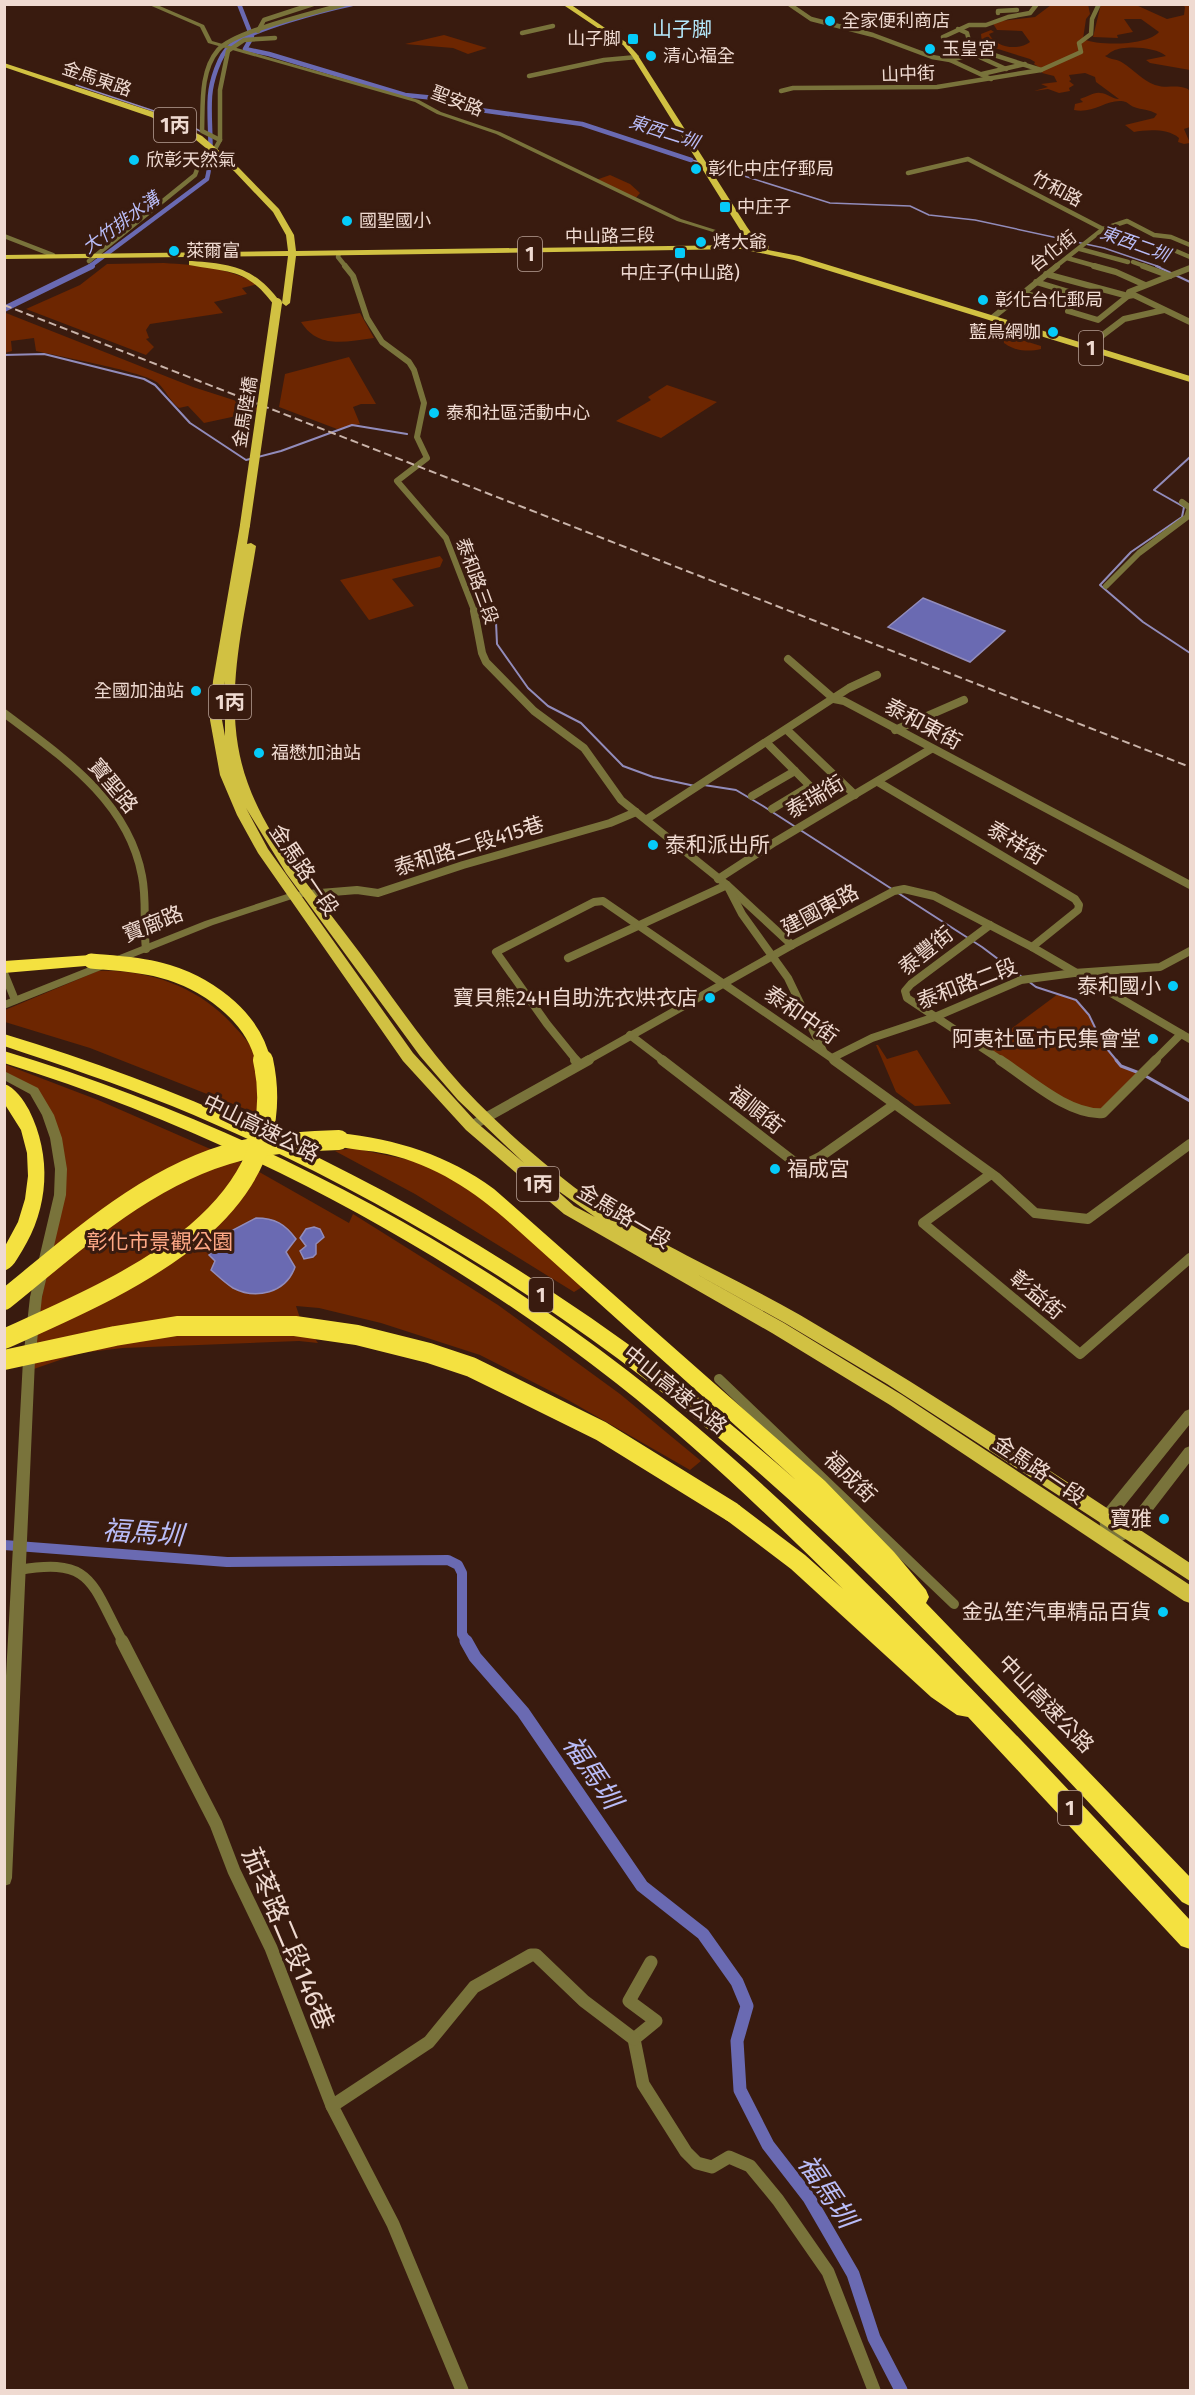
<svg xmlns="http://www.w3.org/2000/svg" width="1195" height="2395" font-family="'Fira Sans','Noto Sans TC',sans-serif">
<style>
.green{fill:#6d2601}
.water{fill:#6a6ab2;stroke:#928cbb;stroke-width:1.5}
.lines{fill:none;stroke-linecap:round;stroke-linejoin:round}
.stream-far2{stroke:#928cbb;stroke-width:1.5}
.stream-far1{stroke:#928cbb;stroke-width:2}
.stream{stroke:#928cbb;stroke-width:3}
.canal-far3{stroke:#6a6ab2;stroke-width:4.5}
.canal-far2{stroke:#6a6ab2;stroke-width:6}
.canal-far1{stroke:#6a6ab2;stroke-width:10}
.canal{stroke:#6a6ab2;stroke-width:13}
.minor-far4{stroke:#79733b;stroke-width:4.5}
.minor-far3{stroke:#79733b;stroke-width:6}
.minor-far2{stroke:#79733b;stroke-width:8}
.minor-far1{stroke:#79733b;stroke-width:10}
.minor{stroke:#79733b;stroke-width:13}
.tertiary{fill:#79733b;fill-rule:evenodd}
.primary{fill:#d1c142;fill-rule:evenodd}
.motorway{fill:#f4e140;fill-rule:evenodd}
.rail{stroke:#c9b3a9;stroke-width:2;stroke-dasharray:8 4;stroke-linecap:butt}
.primary-bridge{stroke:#d1c142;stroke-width:10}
.motorway-bridge-far1{stroke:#f4e140;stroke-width:15}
.motorway-bridge{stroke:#f4e140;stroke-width:20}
.poi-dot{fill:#05cbf9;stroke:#391b0f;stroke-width:2}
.labels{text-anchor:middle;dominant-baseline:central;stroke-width:6;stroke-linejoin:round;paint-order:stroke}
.far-poi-label{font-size:18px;fill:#efdad1;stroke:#391b0f;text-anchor:start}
.far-street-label{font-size:18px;fill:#efdad1;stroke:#391b0f}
.far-water-label{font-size:18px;font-style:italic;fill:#b9bcf7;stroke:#391b0f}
.far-quarter-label{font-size:20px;fill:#b5eafd;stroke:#391b0f}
.shield{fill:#391b0f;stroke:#b8a197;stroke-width:1.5}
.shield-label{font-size:20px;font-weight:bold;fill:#efdad1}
.street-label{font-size:21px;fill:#efdad1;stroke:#391b0f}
.poi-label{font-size:21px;fill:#efdad1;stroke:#391b0f;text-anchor:end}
.park-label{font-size:21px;fill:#fea886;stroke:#391b0f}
.near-street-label{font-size:26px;fill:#efdad1;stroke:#391b0f}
.near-water-label{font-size:27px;font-style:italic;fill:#b9bcf7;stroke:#391b0f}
</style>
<rect width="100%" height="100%" fill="#391b0f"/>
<g class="green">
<path d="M1088,4L1090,14L1086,19L1083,39C1099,46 1147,46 1159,32L1141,19H1124L1133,32L1117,35L1118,38L1093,37L1101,4L1136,5L1167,19L1184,15L1185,7L1182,5H1190V70L1150,63L1146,60L1166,56C1156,47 1125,45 1113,51C1110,52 1108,55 1105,56C1111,60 1118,59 1123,63C1134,70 1142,80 1155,85C1167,89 1176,84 1188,89L1190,92V127L1184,129L1190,143L1184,144L1178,142L1179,138C1167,128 1146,130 1134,132L1125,125L1154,118L1157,114C1149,109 1142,110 1134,107C1129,105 1127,101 1121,101C1106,100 1092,114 1074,110L1075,104L1083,102L1080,99C1087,97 1094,92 1100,93C1108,93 1111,99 1119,99L1096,82L1095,77L1085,73L1069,75L1071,80L1069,81L1074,85L1069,88L1070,91L1059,93L1048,89L1034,91L1048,87L1041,84L1057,82L1054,76L1042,73L1043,70L1034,64L1035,62L1030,59L982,44L981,34L991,30L994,32L989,34C996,48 1018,51 1030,42L1022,31L997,30L992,22L1035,17L1051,5Z"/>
<polygon points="444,35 487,48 468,54 453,48 405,44"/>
<polygon points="610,175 630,184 640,193 635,199 596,180"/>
<path d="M164,263C198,265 228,268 258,284L242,288L247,294L214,302L223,313L150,324L146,330L149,338L146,339L154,347L146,355L26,309L80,285L107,264Z"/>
<path d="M6,313L193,387L258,408L255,412L204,423L188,406L179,408C170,401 166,391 158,383C146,372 57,356 36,351L34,338L11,341L12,351L5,353Z"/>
<path d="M360,313L374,338C346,341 319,350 301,322Z"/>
<path d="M1003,336H1009L1041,346V349C1028,352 1015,351 1004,343Z"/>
<polygon points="349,357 376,404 361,404 353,407 360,424 337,429 279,407 285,374"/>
<polygon points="667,385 717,402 661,438 616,421 651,400 648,397"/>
<polygon points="440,556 443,560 440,567 392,579 414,606 369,620 340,580"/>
<path d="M98,971C148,969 198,987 232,1024C240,1033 250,1042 254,1054C259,1069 257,1097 258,1114L90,1048L5,1022V1010Z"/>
<polygon points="1058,994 1076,1000 1089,1015 1103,1044 1121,1066 1142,1074 1103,1113 1076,1110 984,1049"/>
<polygon points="876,1045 878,1045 887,1059 917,1050 951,1104 915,1106 896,1092"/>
<polygon points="4,1064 98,1100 247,1165 349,1223 353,1214 498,1305 620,1394 701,1461 690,1470 568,1400 480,1355 381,1323 319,1308 296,1306 300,1318 318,1343 299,1341 123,1348 80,1353 28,1371 54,1234 61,1154 35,1094 5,1080"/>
<polygon points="352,1148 429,1164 480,1194 589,1283 574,1292 415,1194 335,1151"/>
</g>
<g class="water">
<polygon points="923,598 1005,631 970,662 888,627"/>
<path d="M256,1218C275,1218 285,1224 296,1239L286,1252L295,1267C286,1293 256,1300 233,1288C225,1283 218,1276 211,1270L215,1261L209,1255L231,1231Z"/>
<polygon points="314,1227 320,1229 324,1237 316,1244 316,1254 313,1257 304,1259 300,1251 306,1246 300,1238 306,1229"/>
</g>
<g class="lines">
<g class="stream-far2">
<polyline points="76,85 175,118 200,131"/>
<polyline points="691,160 700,162"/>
<polyline points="706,164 830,203 910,206 929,215 975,220 1104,248 1160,267"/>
</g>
<g class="stream-far1">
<polyline points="1156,266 1190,282"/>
<polyline points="4,355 44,354 144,379 155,385 190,423 246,460 281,451 352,425 407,434"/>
<polyline points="1190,457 1154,490 1184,507 1182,517 1131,552 1100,585 1143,622 1190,653"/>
<polyline points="496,622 497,644 528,688 548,706 581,723 623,766 653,777 695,786"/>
<polyline points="704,785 736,790 763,806 982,947 1022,977"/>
<polyline points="1028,981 1036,987 1076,1000 1089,1015 1103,1044 1117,1061"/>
</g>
<polyline class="stream" points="1116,1060 1121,1066 1142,1074 1190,1101"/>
<g class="canal-far3">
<polyline points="239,4 252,37 245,49 269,54 405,95 455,100 480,110 582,124 691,160"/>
<path d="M89,267L207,179C214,151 208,124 210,96C211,82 219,55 230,46C251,29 324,10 352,4"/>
</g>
<polyline class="canal-far2" points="4,309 92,266"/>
<polyline class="canal-far1" points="4,1545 227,1562 448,1560 458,1565 462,1573 462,1634 467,1642"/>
<polyline class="canal" points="466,1641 475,1657 523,1712 642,1886 703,1934 737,1982 747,2006 737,2041 740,2090 768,2145 809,2198 853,2274 874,2338 901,2390"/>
<g class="minor-far4">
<polyline points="789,4 811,19 873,35 932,57 950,60 991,79"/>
<polyline points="998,13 998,11 1017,10"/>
<polyline points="958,29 967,33 972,52"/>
<polyline points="258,31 264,20 313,4"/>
<polyline points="522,33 553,26"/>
<polyline points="972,48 1041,70"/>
<polyline points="1006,69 973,54 950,60 952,55 943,37 969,25 986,25 1008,17 1030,13 1037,4"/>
<polyline points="982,74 1025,64"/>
<polyline points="529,76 604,60 637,57"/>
<polyline points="781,91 793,88 937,87 1041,70 1081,52 1079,43 1091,34 1092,19 1099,4"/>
<path d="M220,140L202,131C203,105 200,71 218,50C234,31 318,12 345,4"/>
<polyline points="908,173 968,159 1103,229 1127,221 1154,235 1171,237 1190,245"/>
<polyline points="4,236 53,255"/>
<polyline points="1080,249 1128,262"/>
<polyline points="339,253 338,257 346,267"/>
<polyline points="1156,255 1169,248 1190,257"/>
<polyline points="1067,258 1099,267"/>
<polyline points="89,261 195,175 199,164 214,151 220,140 220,90 228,51 244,40 275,38"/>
<polyline points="1133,262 1147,267"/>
<polyline points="1055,267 1103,229 1128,238 1120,244 1139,250"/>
</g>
<g class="minor-far3">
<polyline points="345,266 353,276 367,318 382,342 409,362 414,370 424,403 417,437 427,458 397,481 446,538 475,613"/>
<polyline points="1094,266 1116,272 1145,285"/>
<polyline points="1143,266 1170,276"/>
<polyline points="1046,274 1128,296 1134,295 1190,322"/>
<polyline points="1036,282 1079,295"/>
<polyline points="1023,293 1071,307"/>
<polyline points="1134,295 1129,292 1190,268"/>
<polyline points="1068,311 1098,320 1128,296"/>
<polyline points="992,318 1057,266"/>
<polyline points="1087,347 1124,319 1164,310"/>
<polyline points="1106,586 1139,553 1187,517 1190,508 1182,502"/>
</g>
<g class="minor-far2">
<polyline points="474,611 482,653 486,662 534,711 584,748 621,800 727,885 792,945"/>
<polyline points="788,659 834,699 844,701 1190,885"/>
<path d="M4,713C61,756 128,800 142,876C147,901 143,925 146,949"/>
<polyline points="787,730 855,795"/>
<polyline points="895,730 964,700"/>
<polyline points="767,743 810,786 772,809"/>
<polyline points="878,782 1075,899 1079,905 1078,910 1032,947"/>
<polyline points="752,796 795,771"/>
<polyline points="647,819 849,688 877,675"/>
<polyline points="718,879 775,842 931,749"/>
<polyline points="308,894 357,890 378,893 463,865 610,823 636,812"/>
<polyline points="990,925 911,984 905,991 907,998 1002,1061"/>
<polyline points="568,958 727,885 742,914 788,978 823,1051"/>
<polyline points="4,973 15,1000"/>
<polyline points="630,1035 664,1061"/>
<polyline points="832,1058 872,1038 935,1017 1021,980 1074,973 1160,967 1190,951"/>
<polyline points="577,1061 547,1024 496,952 594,902 603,901 836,1061"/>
<polyline points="586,1061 792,945 894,891 904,889 934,896 1032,947 1190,1039"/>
<polyline points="1154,1061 1181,1034"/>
</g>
<g class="minor-far1">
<polyline points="575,1060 579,1064"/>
<polyline points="662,1060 793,1161 806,1164 820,1157 895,1104"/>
<polyline points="834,1060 996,1177 1035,1213 1088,1219 1190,1144"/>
<path d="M1000,1060C1028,1078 1069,1116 1103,1113L1156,1060"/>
<polyline points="471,1126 589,1060"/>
<polyline points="991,1174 923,1223 1080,1354 1190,1258"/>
<polyline points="719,1379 954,1604"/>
<path d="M19,1570C94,1557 91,1584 123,1642"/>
</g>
<g class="minor">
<polyline points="122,1641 216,1824 234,1871 271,1948 332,2106 393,2224 462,2390"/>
<polyline points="651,1962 629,2001 656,2021 634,2039 643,2084 686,2152 697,2163 712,2167 729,2157 750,2166 778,2200 828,2272 874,2390"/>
<polyline points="332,2106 429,2042 474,1987 531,1955 536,1955 584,2001 634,2039"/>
</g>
<g class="tertiary">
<polygon points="147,4 155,4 204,25 212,41 419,100 441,112 500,132 681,219 757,243 752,244 677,221 496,134 437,114 415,102 208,43 200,27"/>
<polygon points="304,891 309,894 308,896 295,898 213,925 4,1009 4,1001 205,921 290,893"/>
<polygon points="4,1071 38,1088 54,1115 62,1138 67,1169 66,1195 42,1297 35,1360 12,1878 10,1884 4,1886 4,1713 23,1360 30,1297 54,1195 55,1169 50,1138 42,1115 30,1094 4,1080"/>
<polygon points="1190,1409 1190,1424 1113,1520 1114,1532 1123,1528 1185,1448 1190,1446 1190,1462 1133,1536 1108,1547 1103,1545 1099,1518 1101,1514 1185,1411"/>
</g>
<g class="primary">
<polygon points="562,4 570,4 627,43 637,54 747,227 757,241 769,246 768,250 799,256 1190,376 1190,382 794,260 741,249 296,256 290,303 286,306 282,303 288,256 4,259 4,255 288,251 286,235 273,212 234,171 196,140 151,117 4,67 4,63 157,113 202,136 239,168 279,209 294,235 296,251 741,245 759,248 751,245 739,228 632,56 623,45"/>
<path d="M192,261C234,264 255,268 281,303L274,305C246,268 231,273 189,265V261Z"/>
<path d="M245,522L250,525L247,544L251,543L256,546C246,611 227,680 238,746C250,819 301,875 344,932C379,977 410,1025 447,1069C479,1107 517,1141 555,1172C628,1233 718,1268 800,1315C933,1393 1062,1478 1190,1563V1581L887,1384L785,1323L691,1271L784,1323L902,1395L1190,1585V1603L1184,1601L890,1405L772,1333L564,1214L466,1130L403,1061L258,853L237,815L220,775L210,720L213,681L240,525ZM225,681V736L222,720ZM246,808L286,873L420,1056L458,1100L524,1163L476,1122L413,1053L268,849ZM553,1187L595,1217L574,1206Z"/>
</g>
<g class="motorway">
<polygon points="91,955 97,957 99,961 97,965 4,973 4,961"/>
<path d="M4,1034C242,1105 464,1221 662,1369C708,1404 753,1443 797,1481L510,1223C474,1191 435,1165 387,1154C369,1150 350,1150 333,1145L330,1140L333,1135L339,1133C396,1139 448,1155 494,1189L825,1481L894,1552L926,1590L929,1597L926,1603L1190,1877V1906L1182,1902C1033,1744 888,1581 721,1440C557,1302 371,1188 172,1106C117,1084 61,1065 4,1046Z"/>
<path d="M4,1051C229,1119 442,1228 628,1371C705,1430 777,1497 847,1564C965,1679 1078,1799 1190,1920V1949L1181,1946L968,1717L957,1715L931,1697L791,1569L725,1519L722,1512L725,1505L732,1503L739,1505L805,1555L843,1589C770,1517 696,1446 616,1383C436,1242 223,1131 4,1063Z"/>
<path d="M4,1084C15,1087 24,1101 29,1110C52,1156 49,1208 22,1251C17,1259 13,1268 4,1271V1248L18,1222L25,1199L28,1176L27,1153L21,1130L4,1103Z"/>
</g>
<polyline class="rail" points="4,305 1190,767"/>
<polyline class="primary-bridge" points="245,525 277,303"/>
<path class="motorway-bridge-far1" d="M91,961C114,963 138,964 160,970C204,981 253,1015 263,1061"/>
<g class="motorway-bridge">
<path d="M4,1300C75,1243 148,1174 239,1151C272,1143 305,1141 339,1140"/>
<path d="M4,1339C117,1288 297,1216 263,1060"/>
<polyline points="4,1360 115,1336 177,1326 295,1326 357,1335 429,1353 471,1367 601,1431 732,1512"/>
</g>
</g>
<g class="poi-dot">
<circle cx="830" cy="21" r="6"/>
<rect x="627" y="33" width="12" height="12" rx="3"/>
<circle cx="930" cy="49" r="6"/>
<circle cx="651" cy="56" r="6"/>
<circle cx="134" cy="160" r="6"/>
<circle cx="696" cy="169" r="6"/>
<rect x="719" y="201" width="12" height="12" rx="3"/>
<circle cx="347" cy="221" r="6"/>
<circle cx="701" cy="242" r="6"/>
<circle cx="174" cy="251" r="6"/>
<rect x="674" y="247" width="12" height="12" rx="3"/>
<circle cx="983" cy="300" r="6"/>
<circle cx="1053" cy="332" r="6"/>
<circle cx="434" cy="413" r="6"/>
<circle cx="196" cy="691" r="6"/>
<circle cx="259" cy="753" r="6"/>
<circle cx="653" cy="845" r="6"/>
<circle cx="1173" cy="986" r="6"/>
<circle cx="710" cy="998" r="6"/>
<circle cx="1153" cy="1039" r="6"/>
<circle cx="775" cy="1169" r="6"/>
<circle cx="1164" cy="1519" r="6"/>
<circle cx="1163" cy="1612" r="6"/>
</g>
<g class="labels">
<g class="far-poi-label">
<text x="842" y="21">全家便利商店</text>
<text x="621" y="39" text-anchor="end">山子脚</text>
<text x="942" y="49">玉皇宮</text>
<text x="663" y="56">清心福全</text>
<text x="146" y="160">欣彰天然氣</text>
<text x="708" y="169">彰化中庄仔郵局</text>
<text x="737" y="207">中庄子</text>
<text x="359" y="221">國聖國小</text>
<text x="713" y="242">烤大爺</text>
<text x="186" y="251">萊爾富</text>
<text x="680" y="273" text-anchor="middle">中庄子(中山路)</text>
<text x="995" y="300">彰化台化郵局</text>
<text x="1041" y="332" text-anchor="end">藍鳥網咖</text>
<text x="446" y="413">泰和社區活動中心</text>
<text x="184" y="691" text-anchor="end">全國加油站</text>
<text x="271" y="753">福懋加油站</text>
</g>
<g class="far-street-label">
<text transform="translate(908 74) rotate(-2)">山中街</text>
<text transform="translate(97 79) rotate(19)">金馬東路</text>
<text transform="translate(457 101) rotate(21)">聖安路</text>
<text transform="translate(1057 189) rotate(28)">竹和路</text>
<text transform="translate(610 236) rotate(-1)">中山路三段</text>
<text transform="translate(1053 251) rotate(-38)">台化街</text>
<text transform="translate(245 412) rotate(-81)">金馬陸橋</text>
<text transform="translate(477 581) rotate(70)">泰和路三段</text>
</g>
<g class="far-water-label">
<text transform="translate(664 132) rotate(18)">東西二圳</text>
<text transform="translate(121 223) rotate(-36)">大竹排水溝</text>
<text transform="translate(1135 244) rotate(20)">東西二圳</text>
</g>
<g class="far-quarter-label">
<text x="682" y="29">山子脚</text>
</g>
<g class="shield">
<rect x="154" y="108" width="42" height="34" rx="4.5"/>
<rect x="518" y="237" width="24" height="34" rx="4.5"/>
<rect x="1079" y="331" width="24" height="34" rx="4.5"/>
<rect x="209" y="685" width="42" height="34" rx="4.5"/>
<rect x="517" y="1167" width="42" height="34" rx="4.5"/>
<rect x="529" y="1278" width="24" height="34" rx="4.5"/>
<rect x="1058" y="1791" width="24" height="34" rx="4.5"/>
</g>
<g class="shield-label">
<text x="175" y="125">1丙</text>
<text x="530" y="254">1</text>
<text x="1091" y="348">1</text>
<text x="230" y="702">1丙</text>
<text x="538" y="1184">1丙</text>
<text x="541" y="1295">1</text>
<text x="1070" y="1808">1</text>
</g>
<g class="street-label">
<text transform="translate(923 724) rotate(28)">泰和東街</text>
<text transform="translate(113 786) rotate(50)">寶聖路</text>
<text transform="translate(815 797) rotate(-30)">泰瑞街</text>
<text transform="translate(1016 843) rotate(31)">泰祥街</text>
<text transform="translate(469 846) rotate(-17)">泰和路二段415巷</text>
<text transform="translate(304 870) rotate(56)">金馬路一段</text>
<text transform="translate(820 910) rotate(-28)">建國東路</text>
<text transform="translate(153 924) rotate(-22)">寶廍路</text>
<text transform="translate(926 951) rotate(-39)">泰豐街</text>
<text transform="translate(967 984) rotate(-21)">泰和路二段</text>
<text transform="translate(801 1015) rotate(35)">泰和中街</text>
<text transform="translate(756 1110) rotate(38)">福順街</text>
<text transform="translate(261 1128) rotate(26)">中山高速公路</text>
<text transform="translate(624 1216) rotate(31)">金馬路一段</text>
<text transform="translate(1037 1295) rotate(40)">彰益街</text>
<text transform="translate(675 1390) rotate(39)">中山高速公路</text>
<text transform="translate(1039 1470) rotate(34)">金馬路一段</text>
<text transform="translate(850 1477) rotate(44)">福成街</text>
<text transform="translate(1046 1704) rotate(46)">中山高速公路</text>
</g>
<g class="poi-label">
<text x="665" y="845" text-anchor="start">泰和派出所</text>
<text x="1161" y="986">泰和國小</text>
<text x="698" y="998">寶貝熊24H自助洗衣烘衣店</text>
<text x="1141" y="1039">阿夷社區市民集會堂</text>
<text x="787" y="1169" text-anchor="start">福成宮</text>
<text x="1152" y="1519">寶雅</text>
<text x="1151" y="1612">金弘笙汽車精品百貨</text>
</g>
<g class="park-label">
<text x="160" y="1242">彰化市景觀公園</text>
</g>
<g class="near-street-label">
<text transform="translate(288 1939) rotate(67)">茄苳路二段146巷</text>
</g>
<g class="near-water-label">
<text transform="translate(143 1533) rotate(4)">福馬圳</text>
<text transform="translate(592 1772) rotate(56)">福馬圳</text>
<text transform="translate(827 2191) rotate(56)">福馬圳</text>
</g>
</g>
<rect width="1195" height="2395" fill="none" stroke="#efdad1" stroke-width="12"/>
</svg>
